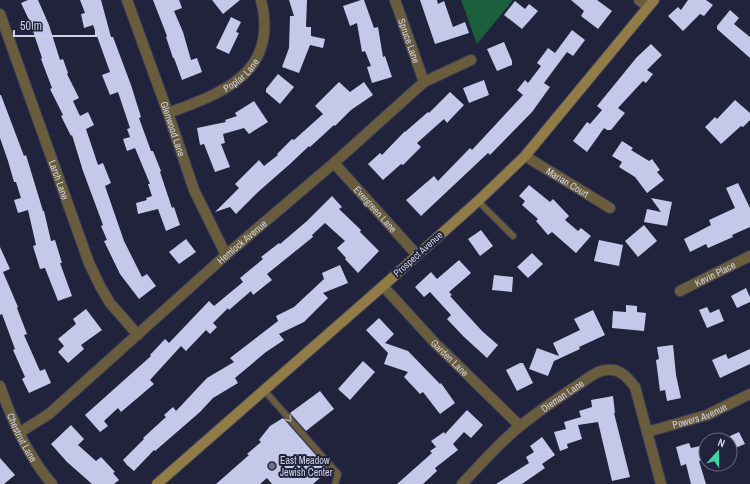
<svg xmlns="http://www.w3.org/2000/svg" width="750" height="484" font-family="'Archivo Narrow',sans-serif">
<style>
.forest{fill:#1c5f3c}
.building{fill:#c4c9ea}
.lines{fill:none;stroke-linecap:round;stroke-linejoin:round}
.lane-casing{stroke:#3d3f56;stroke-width:8}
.street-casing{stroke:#3d3f56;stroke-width:12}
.secondary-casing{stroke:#3d3f56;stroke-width:12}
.lane{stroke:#6a5d3d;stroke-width:5.5}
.street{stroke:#6a5d3d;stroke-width:10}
.secondary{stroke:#917c48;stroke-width:10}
.oneway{stroke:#aba8a8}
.worship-dot{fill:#6b7280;stroke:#21233c;stroke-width:1.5}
.labels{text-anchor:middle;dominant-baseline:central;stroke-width:4;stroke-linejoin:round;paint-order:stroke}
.street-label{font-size:10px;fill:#ced0e1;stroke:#21233c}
.poi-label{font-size:10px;fill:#ced0e1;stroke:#21233c;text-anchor:start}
</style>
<rect width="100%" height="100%" fill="#21233c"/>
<polygon class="forest" points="461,0 513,0 477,44"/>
<g class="building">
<polygon points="28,0 38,0 49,25 60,60 63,59 68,73 67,74 79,98 73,101 80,116 88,112 94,125 86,129 98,165 103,163 111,183 105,186 124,241 142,277 147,274 156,286 139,299 120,274 104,241 107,240 101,226 103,225 83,171 72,135 71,136 61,116 63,115 50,89 52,88 41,59 42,58 30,22 21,3"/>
<polygon points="80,0 101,0 111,37 113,37 131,85 141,117 139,118 151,151 153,151 161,171 160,172 172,208 174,207 180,225 166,231 158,209 138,214 136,203 147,200 146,198 152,196 148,184 150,184 135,148 127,151 123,139 130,137 127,129 130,128 118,92 110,95 102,75 110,72 93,25 84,28 81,14 85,13"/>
<polygon points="153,0 179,0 182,8 174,11 183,32 191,60 197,58 202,72 182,80 174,58 173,58 166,37 167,36"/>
<polygon points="212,0 240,0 223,14"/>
<polygon points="289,0 307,0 306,27 311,27 311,36 325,39 323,48 310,45 299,73 282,67 289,48 290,16 294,16"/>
<polygon points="361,0 364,0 374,28 378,27 383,57 385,56 392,77 372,83 367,67 371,66 365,51 362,52 357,23 350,26 343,6"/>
<polygon points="420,0 437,0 438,4 444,1 453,27 465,22 469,33 435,44"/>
<polygon points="571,0 597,0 612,11 598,29 581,16 584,11"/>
<polygon points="688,0 706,0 713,5 704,16 700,14 683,31 668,16 678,7 681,10"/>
<polygon points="515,1 525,9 529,4 538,11 522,29 504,15"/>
<polygon points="730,10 739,18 734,24 750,37 750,58 717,29 717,26"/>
<polygon points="231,17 241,22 236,32 239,33 229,54 216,48"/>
<polygon points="572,30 585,40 573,56 567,52 544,83 550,87 532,112 490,155 488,153 421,216 406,200 434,176 438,181 470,148 472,150 523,95 517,90 525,80 528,83 541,66 537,63 548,48 555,53"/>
<polygon points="504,42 512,61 512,65 497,71 487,49"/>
<polygon points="651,44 662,55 647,70 653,74 646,83 643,81 618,108 625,113 611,130 607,130 604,128 587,152 573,141 587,122 590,124 602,110 597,106 637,57"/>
<polygon points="278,74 294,87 280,104 266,92 266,89"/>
<polygon points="484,80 489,95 469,103 463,88"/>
<polygon points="339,82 350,92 364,82 373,95 351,110 335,126 334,125 310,147 309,146 290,164 258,192 236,214 230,207 215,212 239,188 235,184 259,160 264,166 278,155 277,154 292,139 294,140 323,114 315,106"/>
<polygon points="450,92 464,105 447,123 444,119 417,143 421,147 403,165 401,164 383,180 368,164 380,153 382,155 405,131 405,132 428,112 429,113"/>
<polygon points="0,95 1,95 24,156 26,155 43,211 44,211 51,241 55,240 62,263 60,263 72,296 58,301 45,268 40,269 33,246 36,245 28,210 18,213 14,200 21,198 16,182 14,182 8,161 0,138"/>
<polygon points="735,100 750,113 750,120 743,127 741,126 721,144 705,127 715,117 717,119"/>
<polygon points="254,101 268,122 249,134 244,128 223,134 225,143 221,144 230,167 215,172 204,144 200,145 197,128 226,122 225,120 237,116 235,113"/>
<polygon points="622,141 633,148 631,150 649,161 652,159 660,170 657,172 664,180 647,193 635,177 619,167 622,162 612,156"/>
<polygon points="738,183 750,208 750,227 732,235 733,237 708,248 706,244 690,252 684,239 711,225 709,220 735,208 726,188"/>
<polygon points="529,185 550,202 553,199 569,216 565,220 578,231 581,228 591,236 576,253 552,232 548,235 536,221 538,219 522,205 525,201 519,196"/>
<polygon points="332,196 342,207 339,209 361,230 360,232 379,251 358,273 345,259 346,258 337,248 345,241 325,223 312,235 313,237 267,274 272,280 253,295 251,291 229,310 228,308 213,323 217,327 210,334 206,330 186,351 181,346 150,380 154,384 121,412 118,408 104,421 108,426 100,432 85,415 151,356 150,355 165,339 169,343 209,301 214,306 243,282 240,278 263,259 261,257 279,243 280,244 307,221"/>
<polygon points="651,198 672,202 667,226 644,222 647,209 661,212"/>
<polygon points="644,225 657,241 638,257 625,241"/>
<polygon points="481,230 493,246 480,256 468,239"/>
<polygon points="186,239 196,252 179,264 169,252"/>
<polygon points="599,240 623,245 619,266 594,261"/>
<polygon points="0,247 10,269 3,272 18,307 17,308 27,334 24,335 40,371 45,369 51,383 29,393 22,379 25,377 13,350 15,349 2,314 0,315"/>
<polygon points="532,253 543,264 528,278 517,267"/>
<polygon points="459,260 471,273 449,292 452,295 450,296 482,331 498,345 487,358 463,336 447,319 451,315 430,292 424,297 415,287 431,272 437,279"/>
<polygon points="340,265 348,283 323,293 328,298 304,322 279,334 284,340 266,352 235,378 238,383 213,398 200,412 155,451 154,450 134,471 127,465 123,460 144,439 143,438 166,417 164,415 173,407 176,411 207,378 234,362 230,358 278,321 276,316 294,307 324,279 322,273"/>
<polygon points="494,275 513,277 512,292 492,290"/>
<polygon points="746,288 750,297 750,302 737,308 731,296"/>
<polygon points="626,305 637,306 637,312 646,313 644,331 612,328 613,311 626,312"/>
<polygon points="707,307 710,313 719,309 724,321 707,328 699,310"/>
<polygon points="86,309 102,330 81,345 84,349 68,363 58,352 64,346 58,339 76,324 73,319"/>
<polygon points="593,310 605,335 579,347 580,349 554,361 548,376 529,369 537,348 559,356 553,343 580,330 574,319"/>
<polygon points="379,318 394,334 385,343 408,351 440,384 441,383 455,403 440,414 423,392 420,394 404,377 408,372 384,364 388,353 366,330"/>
<polygon points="673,345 676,375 681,398 667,401 665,390 660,391 656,360 659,359 657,347"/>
<polygon points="750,349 750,364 720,378 712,360 726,354 728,359"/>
<polygon points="363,361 375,372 350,400 338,389"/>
<polygon points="520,363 523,363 533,383 517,391 506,370"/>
<polygon points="320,391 334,409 306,431 290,413"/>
<polygon points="613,396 615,413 614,413 630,477 612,481 598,422 578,425 582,439 567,444 568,448 560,451 554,432 566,429 564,422 581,417 579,411 592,407 591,400"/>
<polygon points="467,410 483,425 471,438 464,432 453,444 458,450 435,468 437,471 423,484 397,484 432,453 430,451 436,447 431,441 444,432 445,434"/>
<polygon points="283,418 329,470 313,484 272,484 267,478 260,484 216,484 249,455 247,454 261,442 259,440 270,426"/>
<polygon points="71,425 84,439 78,445 96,461 101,457 115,472 113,473 119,480 114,484 92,484 67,462 51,444"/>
<polygon points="739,432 745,444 730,450 730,436"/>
<polygon points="542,437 555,455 542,464 545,468 522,484 496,484 529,463 526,457 534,452 530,446"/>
<polygon points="689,443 691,448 700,446 704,460 699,461 706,484 691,484 686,464 681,466 676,447"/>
<polygon points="0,458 15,475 4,484 0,484"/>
</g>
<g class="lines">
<g class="lane-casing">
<g id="lane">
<polyline points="478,201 513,236"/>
<polyline points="264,390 338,474 335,484"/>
</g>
</g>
<g class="street-casing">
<g id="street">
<path id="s1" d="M127,0L168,113L194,190L226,255"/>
<path id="s2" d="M395,0L424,82"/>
<polyline points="639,0 648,7"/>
<path id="s3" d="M0,14L89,263L100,286L110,303L138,335"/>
<path id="s4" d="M168,113C224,93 279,72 261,0"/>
<path id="s5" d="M525,156L610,208"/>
<path id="s6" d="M334,163L417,255"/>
<path id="s7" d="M383,286L435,343L520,426"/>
<path id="s8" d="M680,291L750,256"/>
<path id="s9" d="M0,386C12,421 28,456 52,484"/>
<path id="s10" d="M647,432L707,415L750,394"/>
<path id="s11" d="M19,433L49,414L226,255L334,163L424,82L471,60"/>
<path id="s12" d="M462,484C481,464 499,443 520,426C539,411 558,398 578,385C587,379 597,370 607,370C620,368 628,378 635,387L661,484"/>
</g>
</g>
<g class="secondary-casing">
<polyline id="secondary" points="157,484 383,286 478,201 525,156 654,0"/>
</g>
<use href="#lane" class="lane"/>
<use href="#street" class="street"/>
<use href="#secondary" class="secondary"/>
</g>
<defs><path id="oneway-chevron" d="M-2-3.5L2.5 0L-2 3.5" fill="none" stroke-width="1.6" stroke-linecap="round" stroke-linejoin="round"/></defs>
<use class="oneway" href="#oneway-chevron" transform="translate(289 419) rotate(49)"/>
<circle class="worship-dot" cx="272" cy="466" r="4"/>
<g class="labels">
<g class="street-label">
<text stroke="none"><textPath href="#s2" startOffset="43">Spruce Lane</textPath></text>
<text stroke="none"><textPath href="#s4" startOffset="83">Poplar Lane</textPath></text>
<text stroke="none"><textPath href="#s1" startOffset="137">Glenwood Lane</textPath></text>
<text stroke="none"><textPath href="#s3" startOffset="176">Larch Lane</textPath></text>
<text stroke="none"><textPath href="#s5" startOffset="50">Marian Court</textPath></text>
<text stroke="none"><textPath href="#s6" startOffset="62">Evergreen Lane</textPath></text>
<text stroke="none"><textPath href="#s11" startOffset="294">Hemlock Avenue</textPath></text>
<text transform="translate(418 254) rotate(-42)">Prospect Avenue</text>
<text stroke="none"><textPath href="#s8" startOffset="39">Kevin Place</textPath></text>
<text stroke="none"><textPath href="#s7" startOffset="98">Garden Lane</textPath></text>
<text stroke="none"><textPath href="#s12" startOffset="134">Dieman Lane</textPath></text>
<text stroke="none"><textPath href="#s10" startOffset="55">Powers Avenue</textPath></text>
<text stroke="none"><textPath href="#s9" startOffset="56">Chestnut Lane</textPath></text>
</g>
<g class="poi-label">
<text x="280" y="460">East Meadow<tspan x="280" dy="12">Jewish Center</tspan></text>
</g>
</g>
<g transform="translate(718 452) rotate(21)"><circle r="19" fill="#21233c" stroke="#66687e"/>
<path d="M0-3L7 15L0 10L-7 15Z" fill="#42d4a0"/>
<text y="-6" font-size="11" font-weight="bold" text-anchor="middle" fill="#ced0e1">N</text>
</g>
<path d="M14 30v6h82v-6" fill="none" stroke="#ced0e1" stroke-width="2"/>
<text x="20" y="30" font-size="12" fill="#ced0e1" stroke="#21233c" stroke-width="3" paint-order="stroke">50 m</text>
</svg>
